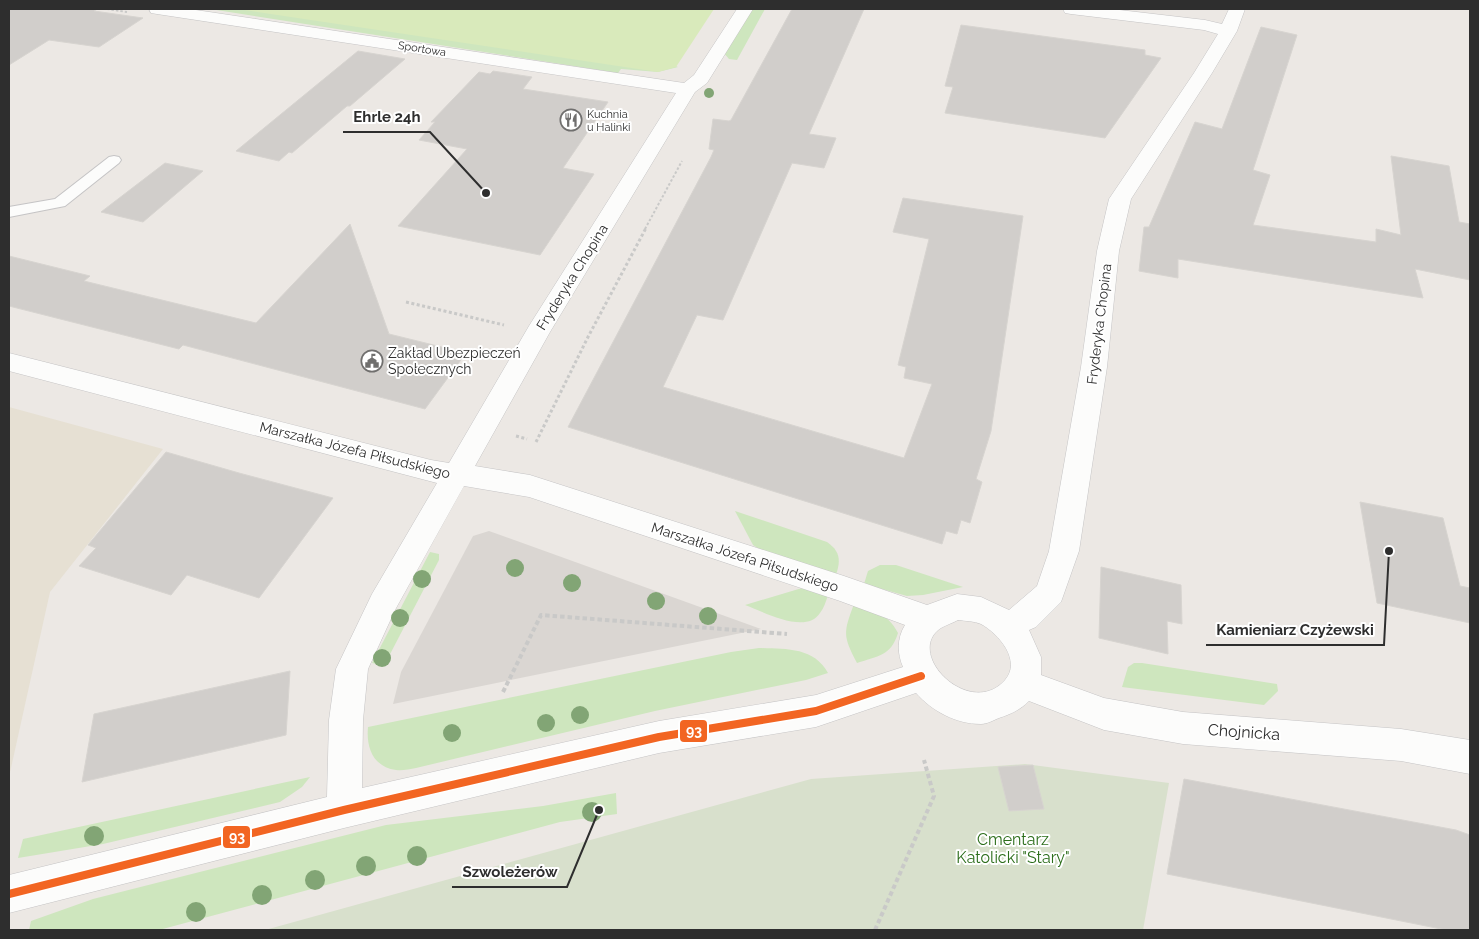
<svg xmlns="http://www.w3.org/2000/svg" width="1479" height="939" font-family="Raleway,sans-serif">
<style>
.education{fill:#e6e0d3}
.green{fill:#cee6be}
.cemetery{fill:#d8e0cc}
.pitch{fill:#d9eabb}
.plaza{fill:#dad6d2}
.building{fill:#d1cecb;stroke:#d7d4d0}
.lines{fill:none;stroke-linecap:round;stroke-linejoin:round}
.service-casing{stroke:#c5c4c5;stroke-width:2}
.minor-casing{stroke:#c5c4c5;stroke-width:1}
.path-far2{stroke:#c9c9c8;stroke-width:2;stroke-dasharray:2.5 2;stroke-linecap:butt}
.path-far1{stroke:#c9c9c8;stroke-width:3;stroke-dasharray:3 2.5;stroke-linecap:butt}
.path{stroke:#c9c9c8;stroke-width:4;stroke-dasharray:4.5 3;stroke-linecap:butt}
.service{fill:#fcfcfb;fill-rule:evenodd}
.minor{fill:#fcfcfb;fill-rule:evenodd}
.bus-1-casing{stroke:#fff;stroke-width:11}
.bus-1{stroke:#f26522;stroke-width:8}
.tree{fill:#82a575}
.labels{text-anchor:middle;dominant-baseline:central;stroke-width:4;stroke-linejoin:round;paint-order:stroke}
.far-street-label{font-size:11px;fill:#2e2e2e;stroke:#fff}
.far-poi-label{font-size:11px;fill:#2e2e2e;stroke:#fff;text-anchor:start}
.street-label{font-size:14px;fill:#2e2e2e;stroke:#fff}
.poi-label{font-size:14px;fill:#2e2e2e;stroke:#fff;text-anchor:start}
.near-street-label{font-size:16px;fill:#2e2e2e;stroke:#fff}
.near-park-label{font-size:16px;fill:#2c6e1b;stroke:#fff}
.leader{fill:none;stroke:#2e2e2e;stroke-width:2}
.callout-dot{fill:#2e2e2e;stroke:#fff;stroke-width:2}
.callout-label{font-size:15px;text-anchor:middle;font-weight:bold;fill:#2e2e2e;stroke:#fff;stroke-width:4;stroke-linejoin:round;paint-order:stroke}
.line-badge{stroke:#fff;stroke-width:2}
.badge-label{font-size:14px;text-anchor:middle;font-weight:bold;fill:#fff}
</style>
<rect width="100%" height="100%" fill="#ece8e4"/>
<polygon class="education" points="9,407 163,449 50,592 9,777"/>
<g class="green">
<polygon points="210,9 345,9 647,54 678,67 658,72 621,69 618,73"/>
<polygon points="751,9 765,9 737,60 729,59 723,52"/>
<path d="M735,511L827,542C840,551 841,560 836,575L762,551L753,545Z"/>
<polygon points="430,552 439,554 439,560 387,660 381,665 372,663"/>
<polygon points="880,565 896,565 963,587 923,595 907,596 864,584 868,571"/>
<path d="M802,588L828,595C826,601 824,608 820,613C806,635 764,612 745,605Z"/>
<path d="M854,604C873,611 888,613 898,633C891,656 878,656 857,663C843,636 843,633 854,604Z"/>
<path d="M759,648C785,649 814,647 828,673L806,680L655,711L416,768C410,769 402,771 396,770C373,767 366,747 368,727L731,652Z"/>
<polygon points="1134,663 1142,663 1277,684 1278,691 1264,705 1122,687 1128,667"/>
<polygon points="310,777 302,787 280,802 103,844 18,858 23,839"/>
<polygon points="616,793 617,814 560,822 159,930 29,930 31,921 93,899 386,825 543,806"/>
</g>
<polygon class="cemetery" points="1025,764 1169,783 1143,930 265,930 811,779"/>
<polygon class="pitch" points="238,9 714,9 676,67 658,72"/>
<polygon class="plaza" points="489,531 761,629 393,704 401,672 473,536"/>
<g class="building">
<polygon points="9,9 97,9 94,11 143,18 99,47 49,40 9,65"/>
<polygon points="792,9 864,9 809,134 836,138 824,168 792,163 723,320 697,315 663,387 904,458 932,384 904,378 906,367 898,365 929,239 893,232 903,198 1023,216 991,431 976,479 982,482 970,523 961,520 957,534 946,531 942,544 568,427 711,157 714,150 709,149 713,119 729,121 731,120"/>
<polygon points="961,25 1145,50 1145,55 1161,58 1105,138 945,113 953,87 945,86"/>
<polygon points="1261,27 1297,35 1253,170 1270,175 1253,225 1376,242 1376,229 1401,235 1391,156 1449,166 1459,222 1470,224 1470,280 1415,269 1423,298 1178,259 1178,278 1139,271 1144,227 1149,227 1195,122 1222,129"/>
<polygon points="358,51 405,59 350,106 347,106 292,153 289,152 279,161 236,151"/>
<polygon points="493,71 532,77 523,89 608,102 563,168 594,174 540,255 398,226 467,149 419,140 435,122 431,122 479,72 490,74"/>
<polygon points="165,163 203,171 143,222 101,212"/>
<polygon points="350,224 389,334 466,353 425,409 183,345 179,349 9,306 9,256 90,276 84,281 256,323"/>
<polygon points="166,452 239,473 333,498 259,598 187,575 171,595 79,566 96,548 88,545"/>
<polygon points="1360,502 1443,518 1460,586 1470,588 1470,623 1377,603"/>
<polygon points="1101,567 1181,585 1182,624 1167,621 1168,654 1099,638"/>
<polygon points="290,671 286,735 82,782 94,714"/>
<polygon points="1033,765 1044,809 1009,811 998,767"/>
<polygon points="1184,779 1456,830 1470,835 1470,930 1446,930 1167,874"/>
</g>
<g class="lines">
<g class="service-casing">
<polygon id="service" points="114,156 119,157 121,160 119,163 65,206 9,217 9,207 55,199 109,157"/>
</g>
<g class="minor-casing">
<path id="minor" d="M149,9H189L684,83L694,75L737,9H753L707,83L695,92L550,332L475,466L530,475L844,576L927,605L957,594L981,597L1009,610L1037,586L1049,551L1081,367L1097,251L1109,199L1194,73L1218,34L1204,30L1071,14L1065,13L1063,9H1111L1205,20L1222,24L1229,9H1245L1237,31L1212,73L1131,199L1119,251L1107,367L1079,551L1061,602L1036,627L1029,630L1041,657V675L1104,698L1183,712L1401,729L1470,740V774L1401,761L1183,744L1104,730L1029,701C1020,710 1011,714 999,718C994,720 987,724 981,724C956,724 932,711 916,693L816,727L659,753L344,828L9,913V875L327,797L329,720L336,669L372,594L437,483L9,371V353L431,460L449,463L529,326L676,93L157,14L151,13ZM464,486L529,497L840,601L905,625C897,638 897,653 903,667L816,695L659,721L362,788L363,720L368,669L395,610ZM958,620C966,621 974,621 981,624C999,634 1022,661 1005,680C970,720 903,653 941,628C946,625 953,623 958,620Z"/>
</g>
<g class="path-far2">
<polyline points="107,9 127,12"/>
<polyline points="645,229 682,161"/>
</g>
<g class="path-far1">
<polyline points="406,302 504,325"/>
<polyline points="516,436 527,439"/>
<polyline points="536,442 588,337 646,228"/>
</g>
<g class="path">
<polyline points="503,692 541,615 787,634"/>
<polyline points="875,930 934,796 924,760"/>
</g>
<use href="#service" class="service"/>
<use href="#minor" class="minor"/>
<g class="bus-1-casing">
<polyline id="bus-1" points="9,894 344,810 659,737 816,711 921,676"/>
</g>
<use href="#bus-1" class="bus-1"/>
</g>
<g class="tree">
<circle cx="709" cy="93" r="5"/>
<circle cx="515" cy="568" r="9"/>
<circle cx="422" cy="579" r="9"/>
<circle cx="572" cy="583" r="9"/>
<circle cx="656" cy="601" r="9"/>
<circle cx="708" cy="616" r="9"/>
<circle cx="400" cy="618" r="9"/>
<circle cx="382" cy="658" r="9"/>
<circle cx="580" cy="715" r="9"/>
<circle cx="546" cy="723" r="9"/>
<circle cx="452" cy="733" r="9"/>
<circle cx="592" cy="812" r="10"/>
<circle cx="94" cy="836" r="10"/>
<circle cx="417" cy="856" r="10"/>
<circle cx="366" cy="866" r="10"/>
<circle cx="315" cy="880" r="10"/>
<circle cx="262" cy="895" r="10"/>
<circle cx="196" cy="912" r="10"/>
</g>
<defs>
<g id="restaurant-ring" transform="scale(1.125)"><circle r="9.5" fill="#fff" stroke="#706f6e" stroke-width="1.5"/><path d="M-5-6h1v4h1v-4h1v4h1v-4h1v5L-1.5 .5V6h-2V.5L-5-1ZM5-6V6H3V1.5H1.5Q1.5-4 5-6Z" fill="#706f6e"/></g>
<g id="civic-ring" transform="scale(1.125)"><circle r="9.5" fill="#fff" stroke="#706f6e" stroke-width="1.5"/><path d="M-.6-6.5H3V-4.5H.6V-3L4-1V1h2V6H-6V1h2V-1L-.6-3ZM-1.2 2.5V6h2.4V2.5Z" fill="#706f6e"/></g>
</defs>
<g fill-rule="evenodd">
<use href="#restaurant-ring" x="571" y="120"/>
<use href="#civic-ring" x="372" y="361"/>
</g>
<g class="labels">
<g class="far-street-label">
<text transform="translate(422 49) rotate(9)">Sportowa</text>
</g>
<g class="far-poi-label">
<text x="587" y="114">Kuchnia<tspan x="587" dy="13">u Halinki</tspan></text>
</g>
<g class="street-label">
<text transform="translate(572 277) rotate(-58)">Fryderyka Chopina</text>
<text transform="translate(1099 324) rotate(-83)">Fryderyka Chopina</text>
<text transform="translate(355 450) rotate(14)">Marszałka Józefa Piłsudskiego</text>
<text transform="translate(745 557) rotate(18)">Marszałka Józefa Piłsudskiego</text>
</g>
<g class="poi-label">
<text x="388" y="353">Zakład Ubezpieczeń<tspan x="388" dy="16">Społecznych</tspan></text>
</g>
<g class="near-street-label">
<text transform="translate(1244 732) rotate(4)">Chojnicka</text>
</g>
<g class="near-park-label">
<text x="1013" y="839">Cmentarz<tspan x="1013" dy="18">Katolicki "Stary"</tspan></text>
</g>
</g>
<path class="leader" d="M486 193L430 132H343M1389 551L1384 645H1206M599 810L567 887H452"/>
<g class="callout-dot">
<circle cx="486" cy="193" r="5"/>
<circle cx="1389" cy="551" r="5"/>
<circle cx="599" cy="810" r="5"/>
</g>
<g class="callout-label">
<text x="387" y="122">Ehrle 24h</text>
<text x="1295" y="635">Kamieniarz Czyżewski</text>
<text x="510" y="877">Szwoleżerów</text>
</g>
<g class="line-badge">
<rect x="679" y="719" width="29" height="24" rx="5" fill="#f26522"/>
<rect x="222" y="825" width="29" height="24" rx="5" fill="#f26522"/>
</g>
<g class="badge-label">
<text x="694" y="736">93</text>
<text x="237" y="842">93</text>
</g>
<rect width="1479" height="939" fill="none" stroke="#2e2e2e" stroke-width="20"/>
</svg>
